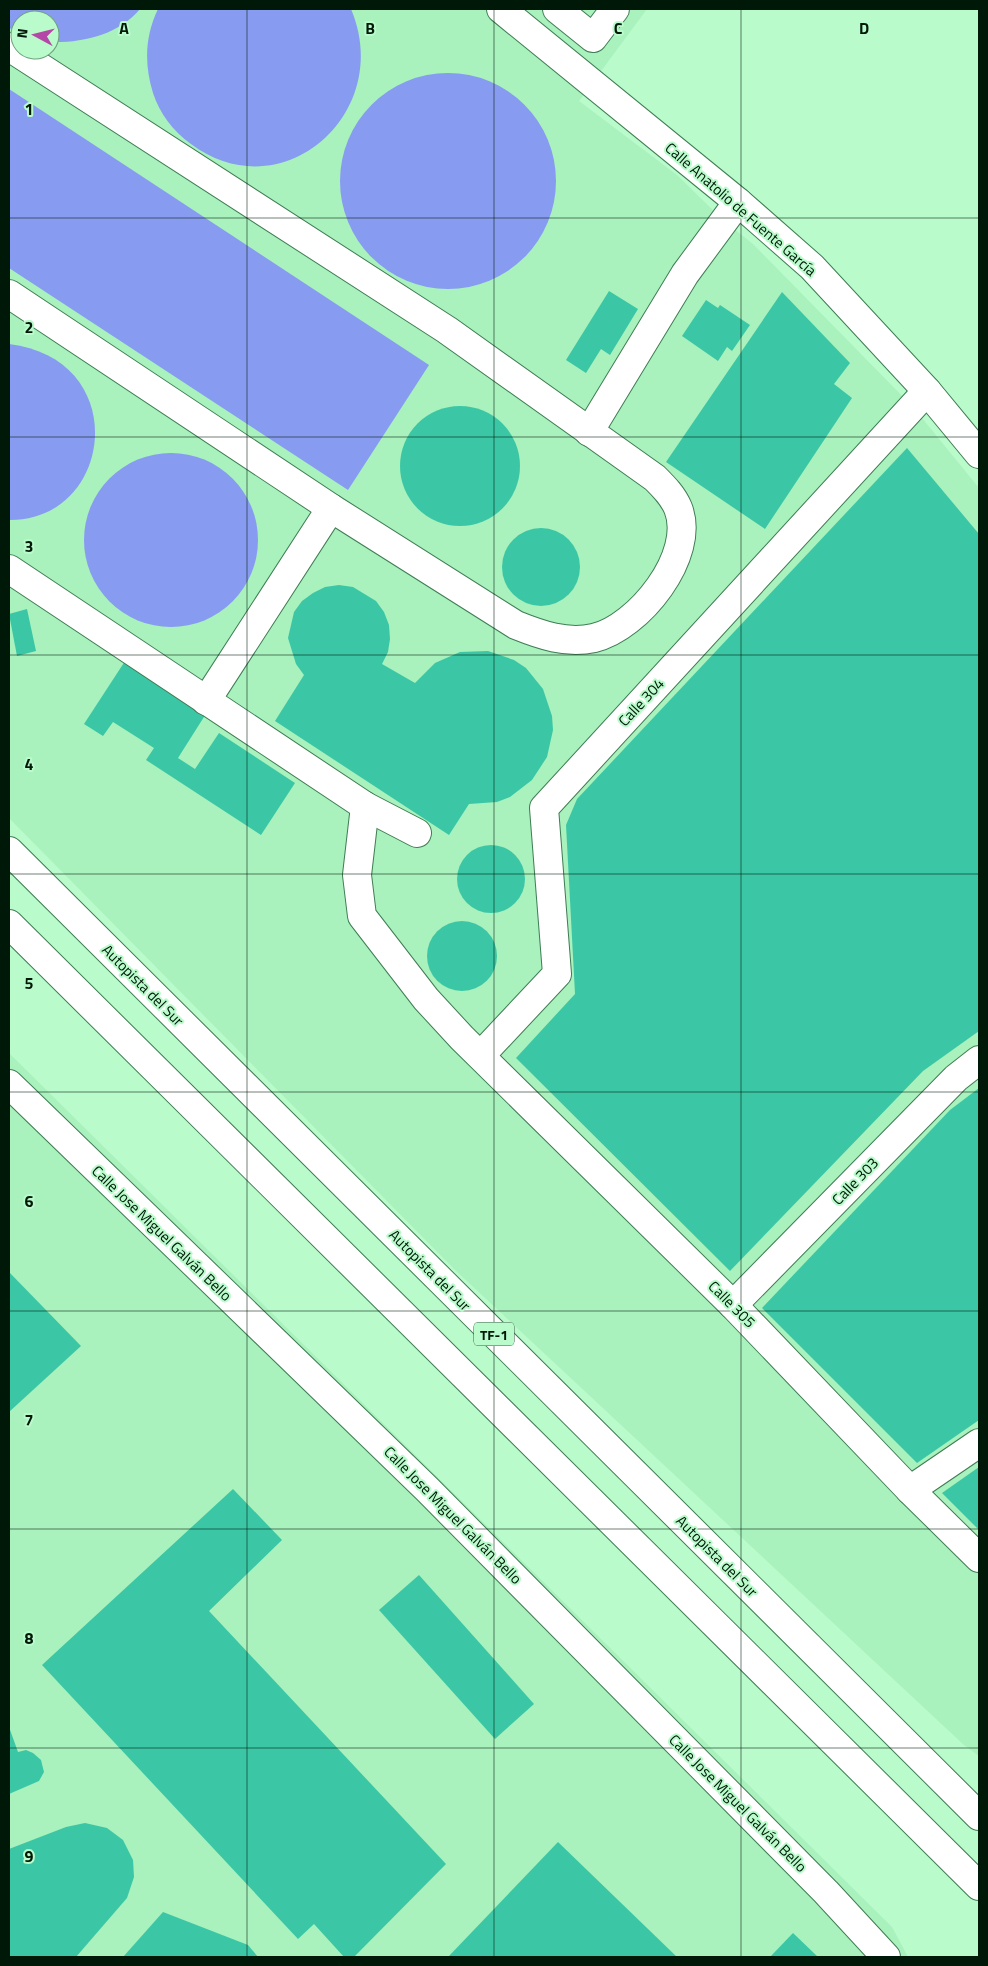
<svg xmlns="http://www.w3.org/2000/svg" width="988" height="1966" font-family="'Titillium Web',sans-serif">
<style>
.built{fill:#a9f1bd;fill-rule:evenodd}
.water{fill:#879bf0}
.building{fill:#3bc7a5}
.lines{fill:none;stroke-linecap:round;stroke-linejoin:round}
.minor-casing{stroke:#3f7d54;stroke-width:30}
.highway-casing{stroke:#3f7d54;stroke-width:30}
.minor{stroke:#fff;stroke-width:28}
.highway{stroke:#fff;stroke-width:28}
.grid{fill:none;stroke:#001808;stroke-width:1;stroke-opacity:0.55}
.labels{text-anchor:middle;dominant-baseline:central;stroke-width:4;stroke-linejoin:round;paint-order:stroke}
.shield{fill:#b9fbcb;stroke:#385c42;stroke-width:1}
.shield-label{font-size:14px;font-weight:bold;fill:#001808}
.street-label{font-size:15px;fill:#001808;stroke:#b9fbcb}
.grid-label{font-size:16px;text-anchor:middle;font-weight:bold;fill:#001808;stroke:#b9fbcb;stroke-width:4;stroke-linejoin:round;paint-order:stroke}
</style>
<rect width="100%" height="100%" fill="#b9fbcb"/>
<g class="built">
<path d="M9,9H647L579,101L677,175L724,221L753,244L913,407L979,488V1756L964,1745L454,1269L9,818ZM20,20H50V50H20Z"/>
<polygon points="9,1053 892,1927 908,1957 9,1957"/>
</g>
<g class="water">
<path d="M9,9H140C118,35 83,43 50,42V20H20V33L9,28Z"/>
<path d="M158,9H351C395,113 282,212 191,144C173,131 160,114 153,93C144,64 145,36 158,9Z"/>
<circle cx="448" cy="181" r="108"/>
<polygon points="9,89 429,365 348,490 9,268"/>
<path d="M9,344C133,359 114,521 9,520Z"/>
<circle cx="171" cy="540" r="87"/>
</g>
<g class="building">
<polygon points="609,291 638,309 610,355 601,349 586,373 566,360"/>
<polygon points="782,292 850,363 834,384 852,398 765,529 666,462"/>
<polygon points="706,300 718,308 720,305 750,325 732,351 727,347 718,361 682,336"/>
<circle cx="460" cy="466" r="60"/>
<polygon points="907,448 979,534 979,1031 923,1071 730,1271 516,1058 575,994 566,825 577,799"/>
<circle cx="541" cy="567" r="39"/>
<polygon points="339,585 353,587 376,601 384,612 389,625 390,639 388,652 382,664 415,683 435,663 460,652 488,651 514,660 526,668 543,689 552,716 553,730 547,757 532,780 510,797 497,802 469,804 449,835 275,721 304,675 296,664 288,638 294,612 302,601 313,593 325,587"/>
<polygon points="27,609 36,651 17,656 9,614"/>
<polygon points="129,655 209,709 178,758 195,769 219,733 295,783 261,835 146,760 154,748 113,722 103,736 84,724"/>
<circle cx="491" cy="879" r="34"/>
<circle cx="462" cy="956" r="35"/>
<polygon points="979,1088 979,1420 917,1463 762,1308 950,1110"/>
<polygon points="9,1272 81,1346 9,1412"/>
<polygon points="979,1467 979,1530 942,1493"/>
<polygon points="233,1489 282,1540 209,1611 446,1864 354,1957 344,1957 314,1924 298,1939 42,1665"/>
<polygon points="419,1575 534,1704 495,1739 379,1610"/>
<polygon points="9,1727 18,1752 26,1750 33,1753 41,1760 44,1772 39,1781 9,1794"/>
<polygon points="85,1823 107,1828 123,1840 133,1860 134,1877 127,1898 76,1957 9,1957 9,1849 66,1827"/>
<polygon points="558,1842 677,1957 448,1957"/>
<polygon points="163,1912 248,1945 258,1957 123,1957"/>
<polygon points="793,1933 818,1957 770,1957"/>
</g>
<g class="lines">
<g class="minor-casing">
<g id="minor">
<polyline points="501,9 738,202 812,267 927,391 979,454"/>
<polyline points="557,9 593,38 615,9"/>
<path d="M9,47L447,330L655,478C664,487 673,496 678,508C697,555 638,628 594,638C566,644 541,635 516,625L331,508L9,294"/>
<polyline points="589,432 685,274 738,202"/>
<polyline points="9,569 365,806 417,833"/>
<polyline points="206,701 331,508"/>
<polyline points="365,806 357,875 362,916 426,999 462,1038 733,1305 910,1490 979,1558"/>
<polyline points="481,1055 557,974 544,808 927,391"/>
<polyline points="9,1084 427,1489 826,1892 886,1957"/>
<polyline points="733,1305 956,1078 979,1060"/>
<polyline points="910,1490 979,1443"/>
</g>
</g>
<g class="highway-casing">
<g id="highway">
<polyline points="9,851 979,1816"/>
<polyline points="9,924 979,1886"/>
</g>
</g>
<use href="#minor" class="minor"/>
<use href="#highway" class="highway"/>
</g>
<path class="grid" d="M247,9V1957M494,9V1957M741,9V1957M9,218H979M9,437H979M9,655H979M9,874H979M9,1092H979M9,1311H979M9,1529H979M9,1748H979"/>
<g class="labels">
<rect class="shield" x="474" y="1322.5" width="40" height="23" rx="4"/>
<g class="shield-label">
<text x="494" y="1334">TF-1</text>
</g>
<g class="street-label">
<text transform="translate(741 209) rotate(41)">Calle Anatolio de Fuente García</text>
<text transform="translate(641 702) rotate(-47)">Calle 304</text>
<text transform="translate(143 985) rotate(45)">Autopista del Sur</text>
<text transform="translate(855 1181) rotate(-46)">Calle 303</text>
<text transform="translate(162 1233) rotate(44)">Calle Jose Miguel Galván Bello</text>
<text transform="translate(430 1270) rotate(45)">Autopista del Sur</text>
<text transform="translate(732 1304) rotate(45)">Calle 305</text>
<text transform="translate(453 1515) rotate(45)">Calle Jose Miguel Galván Bello</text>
<text transform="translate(717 1556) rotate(45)">Autopista del Sur</text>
<text transform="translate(738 1803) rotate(45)">Calle Jose Miguel Galván Bello</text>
</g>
</g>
<g class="grid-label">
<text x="124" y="34">A</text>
<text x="370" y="34">B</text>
<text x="618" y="34">C</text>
<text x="864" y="34">D</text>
<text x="29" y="115">1</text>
<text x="29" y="333">2</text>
<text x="29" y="552">3</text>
<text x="29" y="770">4</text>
<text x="29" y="989">5</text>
<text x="29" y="1207">6</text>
<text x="29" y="1426">7</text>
<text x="29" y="1644">8</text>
<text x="29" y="1862">9</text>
</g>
<rect width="988" height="1966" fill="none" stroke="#001808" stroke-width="20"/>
<g transform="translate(35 35) rotate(277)"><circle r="24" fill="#b9fbcb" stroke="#6fa07d"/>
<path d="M0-4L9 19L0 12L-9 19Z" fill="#b548a7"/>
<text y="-8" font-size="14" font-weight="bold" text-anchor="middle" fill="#001808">N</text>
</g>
</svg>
